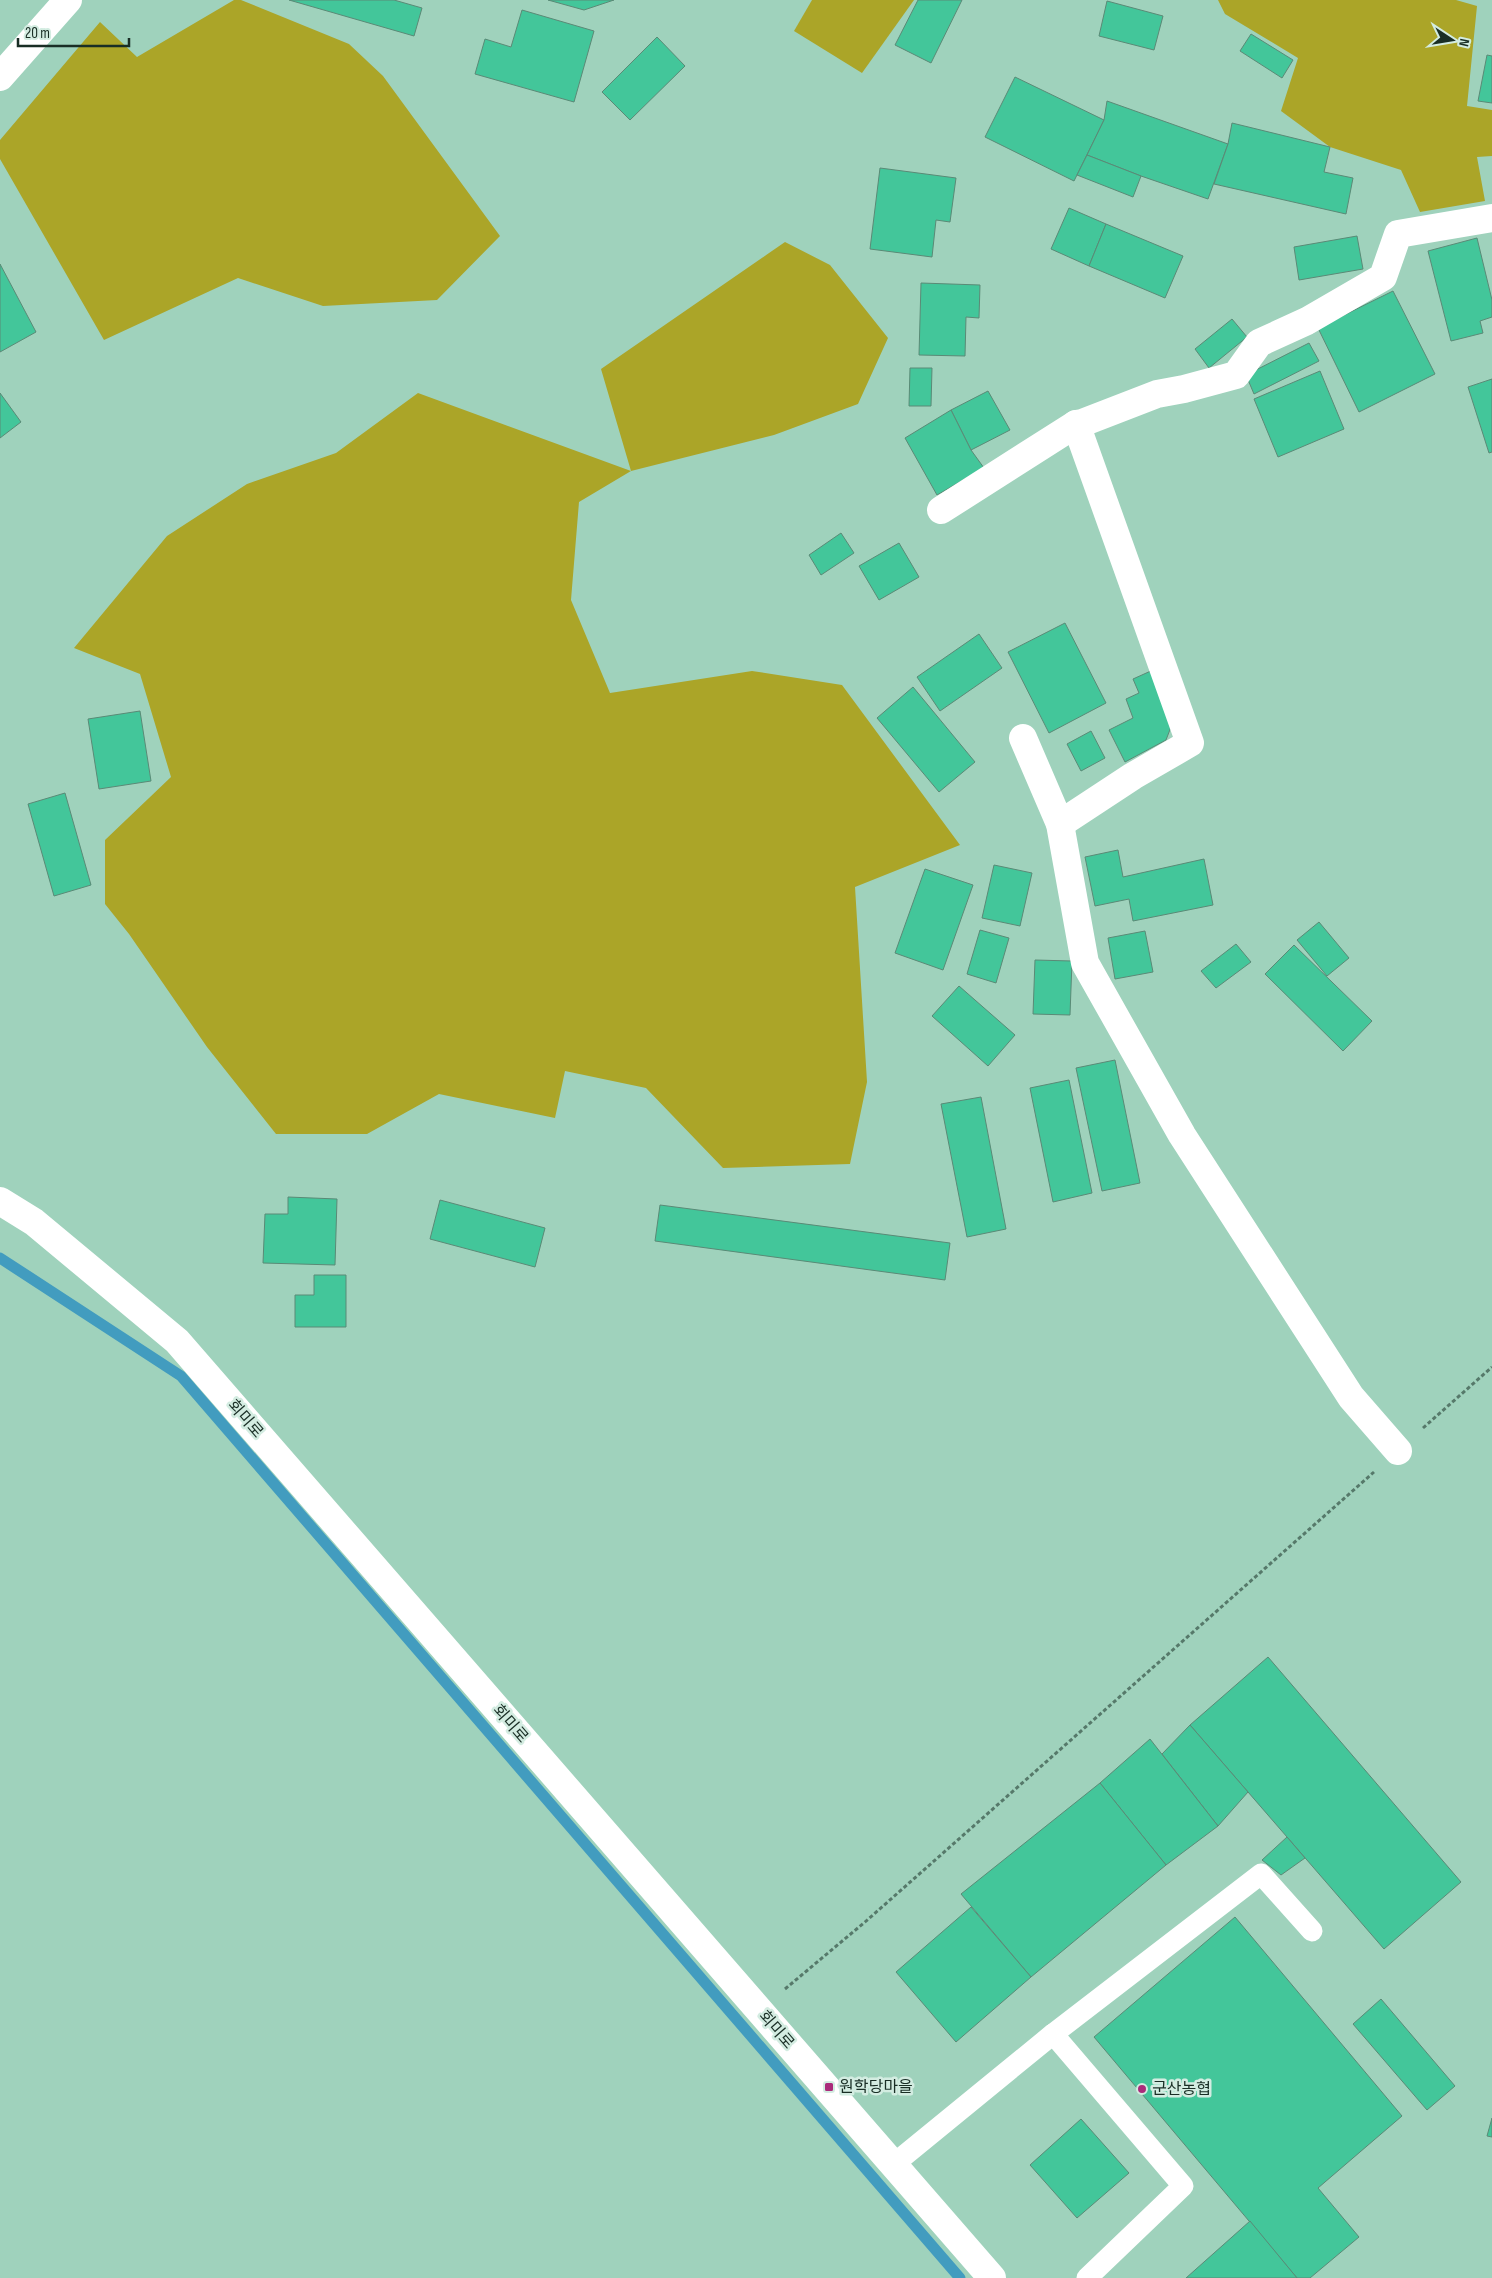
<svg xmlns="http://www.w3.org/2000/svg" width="1492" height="2278" font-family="'Sofia Sans Condensed','Noto Sans KR',sans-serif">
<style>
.green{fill:#aba528}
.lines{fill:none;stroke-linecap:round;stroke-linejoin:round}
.stream{stroke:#429cbf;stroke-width:11}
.building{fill:#43c69a;stroke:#5a8a76}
.path{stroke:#56796a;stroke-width:3;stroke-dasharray:4 2.5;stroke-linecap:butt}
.service{stroke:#fff;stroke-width:21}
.minor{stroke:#fff;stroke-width:28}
.tertiary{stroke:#fff;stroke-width:28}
.poi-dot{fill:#aa2b7b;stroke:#d3ece1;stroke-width:2}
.labels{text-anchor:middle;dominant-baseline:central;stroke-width:5;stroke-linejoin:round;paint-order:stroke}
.street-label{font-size:16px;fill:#192e25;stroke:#d3ece1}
.poi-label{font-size:16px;fill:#192e25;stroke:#d3ece1;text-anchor:start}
</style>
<rect width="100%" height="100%" fill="#9fd2bc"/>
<g class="green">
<polygon points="234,0 241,0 349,44 383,76 500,236 437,300 323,306 238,278 104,340 0,159 0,140 100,22 137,57"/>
<polygon points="812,0 914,0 862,73 794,31"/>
<polygon points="1218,0 1456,0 1477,6 1467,106 1492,110 1492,156 1477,157 1485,201 1420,212 1401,170 1330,147 1281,111 1298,58 1225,14"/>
<polygon points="785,242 830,265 888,338 858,404 774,435 631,471 579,502 571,600 610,693 752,671 842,685 960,845 855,887 867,1082 850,1164 723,1168 646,1088 565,1071 555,1118 439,1094 367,1134 276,1134 207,1047 129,934 105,904 105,840 171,777 140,674 74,648 167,536 247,484 336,453 418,393 631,471 601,369"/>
</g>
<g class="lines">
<polyline class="stream" points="0,1258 181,1376 960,2278"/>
</g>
<g class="building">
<polygon points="289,0 394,0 422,8 414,36"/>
<polygon points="548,0 614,0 584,10"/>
<polygon points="918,0 962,0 931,63 895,45"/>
<polygon points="1107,1 1163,16 1154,50 1099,36"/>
<polygon points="522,10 594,31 574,102 475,74 485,39 511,47"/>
<polygon points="1251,34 1293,60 1282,78 1240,51"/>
<polygon points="657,37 685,66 630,120 602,92"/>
<polygon points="1487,55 1492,56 1492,103 1478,101"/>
<polygon points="1015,77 1104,120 1074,181 985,137"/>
<polygon points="1107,101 1228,144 1208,199 1141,176 1087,155 1104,120"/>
<polygon points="1232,123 1330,147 1324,172 1353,178 1346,214 1214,184 1228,144"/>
<polygon points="1087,155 1141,176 1133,197 1077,175"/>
<polygon points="880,168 956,178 950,222 936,220 932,257 870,249"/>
<polygon points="1069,208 1106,224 1089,266 1051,249"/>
<polygon points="1106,224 1183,256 1165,298 1089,266"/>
<polygon points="1357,236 1363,269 1299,280 1294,247"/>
<polygon points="1477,238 1492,300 1492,317 1480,321 1483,333 1451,341 1428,251"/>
<polygon points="0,264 36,332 0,352"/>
<polygon points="921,283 980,285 979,318 966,317 965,356 919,355"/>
<polygon points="1393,291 1435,374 1359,412 1318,328"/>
<polygon points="1232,319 1247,337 1209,368 1195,349"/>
<polygon points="1309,343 1319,361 1254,394 1246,375"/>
<polygon points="910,368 932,368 931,406 909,406"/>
<polygon points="1320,371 1344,429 1278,457 1254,399"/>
<polygon points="1492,379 1492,452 1489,453 1468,387"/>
<polygon points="988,391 1010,430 971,450 951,410"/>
<polygon points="0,393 21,422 0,438"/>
<polygon points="951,410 971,450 984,468 937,495 905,438"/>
<polygon points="841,533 854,553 821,575 809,555"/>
<polygon points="899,543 919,577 879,600 859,566"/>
<polygon points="1065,623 1106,703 1049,733 1008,652"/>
<polygon points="979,634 1002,668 940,711 917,677"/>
<polygon points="1153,670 1174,719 1166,740 1125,762 1109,730 1133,718 1126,699 1139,693 1133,679"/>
<polygon points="913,687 975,762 939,792 877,718"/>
<polygon points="140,711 151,781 99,789 88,719"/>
<polygon points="1091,731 1105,758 1081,771 1067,744"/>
<polygon points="65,793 91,885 54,896 28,804"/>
<polygon points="1118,850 1123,877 1204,859 1213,905 1133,921 1129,899 1095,906 1085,857"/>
<polygon points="994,865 1032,873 1020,926 982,918"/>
<polygon points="925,869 973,885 943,970 895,953"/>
<polygon points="1319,922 1349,958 1327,976 1297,940"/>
<polygon points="980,930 1009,938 996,983 967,974"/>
<polygon points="1145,931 1153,972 1115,979 1108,938"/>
<polygon points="1236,944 1251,962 1216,988 1201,971"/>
<polygon points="1294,945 1372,1021 1343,1051 1265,974"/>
<polygon points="1035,960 1072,961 1070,1015 1033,1014"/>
<polygon points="959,986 1015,1035 988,1066 932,1016"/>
<polygon points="1115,1060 1140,1183 1102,1191 1076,1068"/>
<polygon points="1069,1080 1092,1193 1053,1202 1030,1088"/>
<polygon points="981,1097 1006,1229 967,1237 941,1104"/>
<polygon points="288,1197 337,1199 335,1265 263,1263 265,1214 288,1214"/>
<polygon points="440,1200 545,1228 535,1267 430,1239"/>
<polygon points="660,1205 950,1243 945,1280 655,1241"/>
<polygon points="314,1275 346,1275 346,1327 295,1327 295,1295 314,1295"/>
<polygon points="1268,1657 1461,1882 1384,1949 1190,1725"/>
<polygon points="1190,1725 1248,1792 1218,1826 1162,1754"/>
<polygon points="1150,1739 1218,1826 1166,1865 1100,1783"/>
<polygon points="1100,1783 1166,1865 1031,1977 961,1894"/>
<polygon points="1287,1837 1305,1858 1281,1875 1262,1860"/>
<polygon points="971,1907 1031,1977 956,2042 896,1972"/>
<polygon points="1235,1917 1402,2116 1318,2188 1359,2237 1310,2278 1297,2278 1094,2037"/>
<polygon points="1381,1999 1455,2086 1427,2110 1353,2024"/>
<polygon points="1492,2118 1492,2137 1487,2136"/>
<polygon points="1081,2119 1129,2173 1077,2218 1030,2165"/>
<polygon points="1250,2221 1297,2278 1186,2278"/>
</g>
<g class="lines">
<g class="path">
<polyline points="1423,1428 1492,1367"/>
<polyline points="785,1989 865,1922 1374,1472"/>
</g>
<g class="service">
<polyline points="1053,2034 1261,1874 1312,1931"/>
<polyline points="894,2164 1053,2034 1183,2186 1087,2278"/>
</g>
<g class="minor">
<polyline points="941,510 1076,424 1082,423 1157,394 1184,389 1236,375 1259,343 1307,321 1383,277 1398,234 1492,218"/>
<polyline points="1023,738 1060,824 1085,963 1182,1135 1351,1397 1398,1451"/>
<polyline points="1060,824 1133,776 1190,743 1076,424"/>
</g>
<g class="tertiary">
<polyline points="0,77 68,0"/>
<polyline points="0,1201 34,1222 177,1341 992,2278"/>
</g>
</g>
<g class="poi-dot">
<rect x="824" y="2082" width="10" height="10" rx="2.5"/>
<circle cx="1142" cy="2089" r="5"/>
</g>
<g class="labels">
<g class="street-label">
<text transform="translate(245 1419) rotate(49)">회미로</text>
<text transform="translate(510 1724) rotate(49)">회미로</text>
<text transform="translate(776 2030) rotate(49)">회미로</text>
</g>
<g class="poi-label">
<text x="839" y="2087">원학당마을</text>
<text x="1152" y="2089">군산농협</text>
</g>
</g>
<g transform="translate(1452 40) rotate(102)" stroke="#d3ece1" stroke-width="4" paint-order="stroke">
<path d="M0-4L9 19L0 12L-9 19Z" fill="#192e25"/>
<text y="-8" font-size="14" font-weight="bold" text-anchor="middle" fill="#192e25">N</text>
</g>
<path d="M18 38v8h111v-8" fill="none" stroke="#192e25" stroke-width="2.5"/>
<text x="25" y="38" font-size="15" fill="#192e25" stroke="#d3ece1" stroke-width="4" paint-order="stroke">20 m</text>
</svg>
